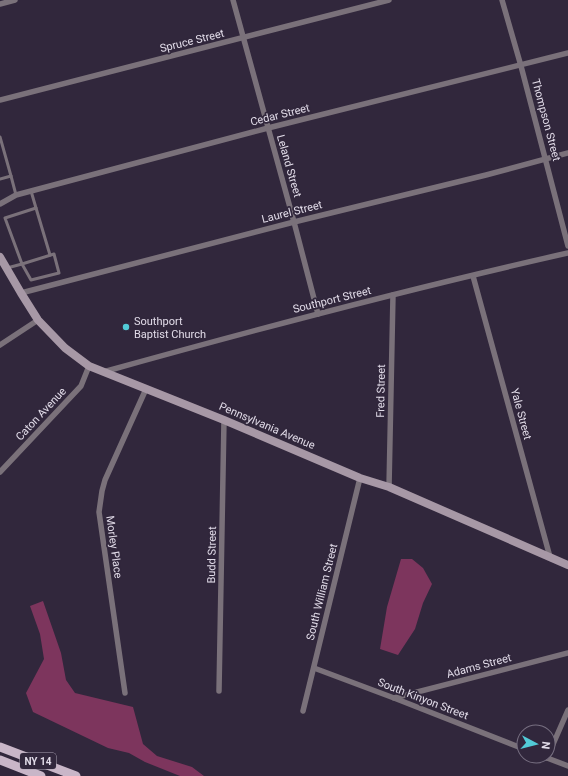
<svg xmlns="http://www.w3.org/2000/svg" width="568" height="776" font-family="Roboto,sans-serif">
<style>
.green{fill:#7d355d}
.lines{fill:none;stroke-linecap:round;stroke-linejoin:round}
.service{stroke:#7a717a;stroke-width:3}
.minor{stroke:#7a717a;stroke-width:5.5}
.secondary{stroke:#a798a6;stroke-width:8}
.primary{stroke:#c9b6c8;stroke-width:9}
.poi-dot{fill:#52cbd7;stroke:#31273c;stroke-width:1.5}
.labels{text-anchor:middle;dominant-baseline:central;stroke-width:3.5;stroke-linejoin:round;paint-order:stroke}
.shield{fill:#31273c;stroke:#aca5b4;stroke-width:1}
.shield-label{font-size:10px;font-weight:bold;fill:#e1dbe8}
.street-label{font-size:11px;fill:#e1dbe8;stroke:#31273c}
.poi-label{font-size:11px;fill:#e1dbe8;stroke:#31273c;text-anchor:start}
</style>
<rect width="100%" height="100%" fill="#31273c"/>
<g class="green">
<polygon points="401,559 412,559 423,568 432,584 423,603 415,629 398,655 380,649 387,607"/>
<polygon points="43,601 61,653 66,680 75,693 133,707 143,744 157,756 192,767 204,776 180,776 145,762 129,753 108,748 33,712 26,693 44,659 40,634 30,606"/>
</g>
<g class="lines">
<g class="service">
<polyline points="0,137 11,176"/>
<polyline points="0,179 11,176 16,195"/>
<polyline points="36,208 50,255"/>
<polygon points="54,254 59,273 31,280 22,264"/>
<polyline points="7,268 22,264 5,218 36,208 31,191"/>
</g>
<g class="minor">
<polyline points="233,0 294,222 318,314"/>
<polyline points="502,0 521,66 568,246"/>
<polyline points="0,4 15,0"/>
<polyline points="0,100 389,0"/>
<polyline points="0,204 16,195 268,128 568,53"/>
<polyline points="473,276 550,557"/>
<polyline points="21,293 294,222 486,175 568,153"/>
<polyline points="0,345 38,320"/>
<path d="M103,372C257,329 412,288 568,253"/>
<polyline points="0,472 81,386 89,366"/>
<polyline points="389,487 393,295"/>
<polyline points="314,668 394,698 524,749"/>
<polyline points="219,691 224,420"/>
<polyline points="125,693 99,512 102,491 105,480 146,389"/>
<polyline points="394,698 568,653"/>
<polyline points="303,711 360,478"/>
<polyline points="542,756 568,766"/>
<polyline points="547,758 568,710"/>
</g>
<polyline class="secondary" points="0,257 21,293 38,320 65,348 89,366 224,420 360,478 389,487 568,565"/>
<g class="primary">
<polyline points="0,747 76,776"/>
<polyline points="0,760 41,776"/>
</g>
</g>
<circle class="poi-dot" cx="126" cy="327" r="4"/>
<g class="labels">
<rect class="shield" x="20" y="753" width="36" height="16" rx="3"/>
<g class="shield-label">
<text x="38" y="761">NY 14</text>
</g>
<g class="street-label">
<text transform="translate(192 41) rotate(-14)">Spruce Street</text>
<text transform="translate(280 115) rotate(-14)">Cedar Street</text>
<text transform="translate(546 120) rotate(75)">Thompson Street</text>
<text transform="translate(289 166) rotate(74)">Leland Street</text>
<text transform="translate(292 212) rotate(-14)">Laurel Street</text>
<text transform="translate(332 300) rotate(-14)">Southport Street</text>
<text transform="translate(381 391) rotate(-89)">Fred Street</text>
<text transform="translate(41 414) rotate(-47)">Caton Avenue</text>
<text transform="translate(521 414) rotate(75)">Yale Street</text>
<text transform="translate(267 426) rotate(23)">Pennsylvania Avenue</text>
<text transform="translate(114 547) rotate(82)">Morley Place</text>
<text transform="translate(212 555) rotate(-89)">Budd Street</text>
<text transform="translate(322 592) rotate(-76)">South William Street</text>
<text transform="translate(479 666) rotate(-15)">Adams Street</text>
<text transform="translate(423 699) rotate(21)">South Kinyon Street</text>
</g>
<g class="poi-label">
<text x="134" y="321">Southport<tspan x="134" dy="13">Baptist Church</tspan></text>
</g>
</g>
<g transform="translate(536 744) rotate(97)"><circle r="19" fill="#31273c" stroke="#776f81"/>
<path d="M0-3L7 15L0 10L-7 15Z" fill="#52cbd7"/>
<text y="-6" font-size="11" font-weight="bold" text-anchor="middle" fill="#e1dbe8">N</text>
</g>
</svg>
